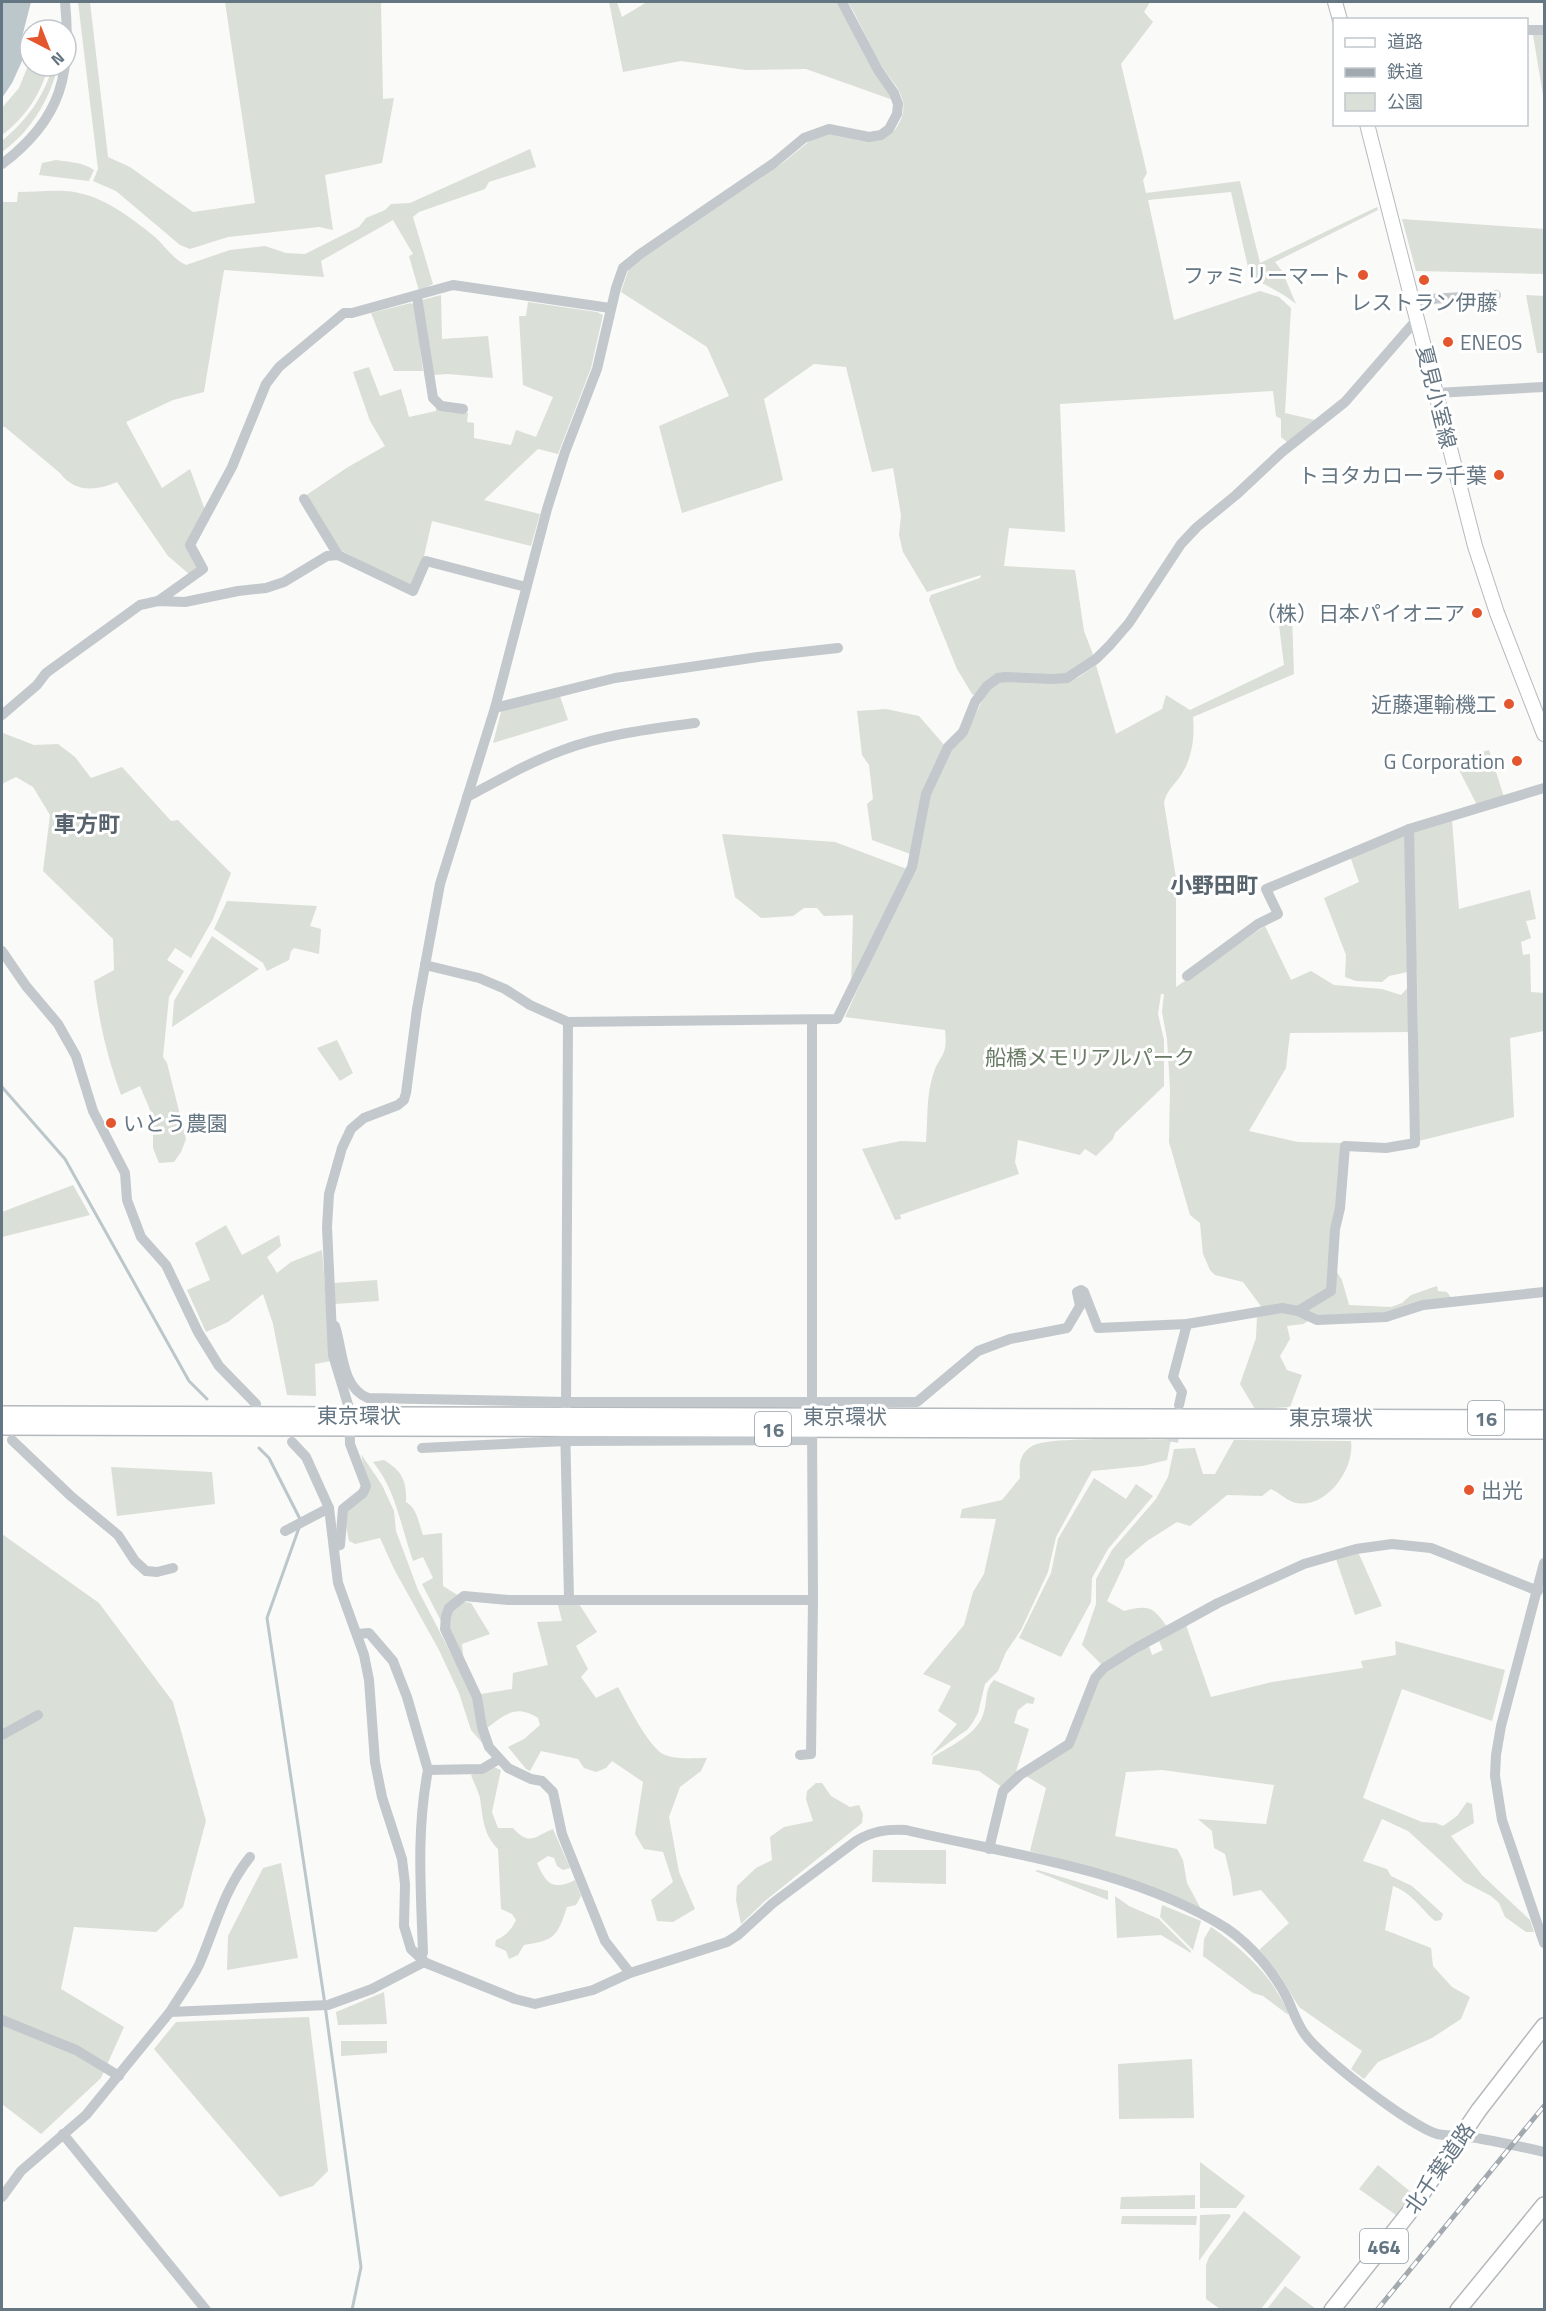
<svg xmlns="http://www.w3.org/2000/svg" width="1546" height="2311" font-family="'Titillium Web','Noto Sans JP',sans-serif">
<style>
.green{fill:#dadfd7}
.water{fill:#bbc7cb}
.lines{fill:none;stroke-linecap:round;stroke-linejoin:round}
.stream{stroke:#bbc7cb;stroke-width:3}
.minor-tunnel{stroke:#d5d9db;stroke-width:10;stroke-dasharray:10 5;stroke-linecap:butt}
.major-casing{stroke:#b5babe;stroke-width:16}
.highway-casing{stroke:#b4b9bd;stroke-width:18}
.minor{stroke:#c3c8cc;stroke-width:10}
.major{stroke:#fff;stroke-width:14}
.highway{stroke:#fff;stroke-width:15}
.rail-casing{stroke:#a2aab0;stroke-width:5}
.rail{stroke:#fff;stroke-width:3;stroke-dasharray:9;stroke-linecap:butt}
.poi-dot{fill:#e4572e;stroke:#fff;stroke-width:2}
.labels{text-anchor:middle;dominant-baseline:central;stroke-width:6;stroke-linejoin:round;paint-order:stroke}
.shield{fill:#fff;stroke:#939fa8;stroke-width:1.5}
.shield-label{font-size:20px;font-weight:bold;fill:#657683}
.poi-label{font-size:21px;fill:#657683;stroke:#fff;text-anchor:end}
.street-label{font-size:21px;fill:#657683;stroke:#fff}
.park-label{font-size:21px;fill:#687a64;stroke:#fff}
.neighbourhood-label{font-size:22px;font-weight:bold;fill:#57646e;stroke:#fff}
</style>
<rect width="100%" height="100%" fill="#fafaf8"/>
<g class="green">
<polygon points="78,2 90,2 108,157 130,167 193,212 255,203 225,2 381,2 383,99 394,98 382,163 325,175 333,230 319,227 228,237 190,249 180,245 116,191 93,181 98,169"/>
<polygon points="609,2 617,2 622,17 647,2 839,2 893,100 806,69 746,70 681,61 623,72"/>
<path d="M848,2H1150L1144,12L1153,22L1121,64L1147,173L1143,180L1146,193L1240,181L1260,263L1377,207L1378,210L1275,262L1282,271L1296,304C1282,292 1266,286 1250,276L1231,192L1148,200L1174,320L1260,291L1279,297L1291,308L1285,413L1315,420L1287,442L1281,437V419L1276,416L1273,391L1060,404L1065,532L1009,528L1004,566L1075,570L1084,631L1094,657L1065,675L1003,674L974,695L972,694L957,669L929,600L931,595L980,578L981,575L927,592L903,552L899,535L901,515L893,468L872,472L846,367L814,364L764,399L783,480L682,513L659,426L729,396L707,347L621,292L629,268L784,162L812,139L826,134L893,132C900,124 905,113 903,102C900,87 888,77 881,65C869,44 860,22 848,2Z"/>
<polygon points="1544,34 1544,101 1533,35"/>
<path d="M30,61V66H48C42,93 24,119 2,135V108L19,88Z"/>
<path d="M53,66H58C49,101 31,131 2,152V141C27,120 43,98 53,66Z"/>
<path d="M530,149L536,167L489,182L485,189L419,212L413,217L433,284L419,291L409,256L413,254L393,220L321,261L324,277L224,270L204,392L173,400L126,422L162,488L190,469L205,510L186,544L198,567L189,574L168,556L117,482C96,491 75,493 60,473L5,427H2V202H17L18,192C33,192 49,190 65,191C100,193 129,216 155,237C166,247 173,259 186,265L230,250L265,246L286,253L305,254L359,227L366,218L385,210L391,204L410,203Z"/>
<path d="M56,160C69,162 82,162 94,170L89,181L39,175L42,163Z"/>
<polygon points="1402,219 1544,229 1544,274 1416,271"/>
<polygon points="441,295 442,339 488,336 493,378 448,374 434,375 422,300"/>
<polygon points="1526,295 1544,296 1544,353 1537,353"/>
<polygon points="528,302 597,312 603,315 591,368 558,454 538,449 484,500 540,514 531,546 432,521 424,556 411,586 338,549 305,496 348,467 385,446 370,421 353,372 369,367 380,396 401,389 409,417 436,411 436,408 448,412 468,413 467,422 474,423 474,438 511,445 516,430 536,437 553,397 523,385 519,316 526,316"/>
<polygon points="411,303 415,305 423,371 394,371 371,313"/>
<path d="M1292,615L1294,674L1193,717C1195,738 1192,760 1179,778C1172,787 1166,792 1164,803L1176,878V987L1265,926L1291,980L1311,971L1334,985L1382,989L1401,995L1412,983L1411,1032L1290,1033L1286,1068L1249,1131L1298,1142L1343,1143L1328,1288L1297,1308L1263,1309L1243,1282L1215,1275L1210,1270L1203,1254L1200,1223L1190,1215L1169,1142L1170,1088L1167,1039L1162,1012L1164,994H1161L1158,1014L1164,1040V1086L1115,1133L1113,1139L1096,1156L1085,1149L1080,1155L1018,1140L1015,1162L1019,1174L900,1215L901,1219L895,1220L862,1149L901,1141L926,1142C928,1120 926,1096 933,1075C940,1053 948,1058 945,1030L845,1017L882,936L898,905L929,794L951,750L966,733L988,689L1000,681L1068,682L1079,677L1096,665L1116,734L1162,709L1166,695L1190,710L1284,665L1278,617Z"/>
<polygon points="560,696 568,720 493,743 501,712 505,709"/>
<polygon points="886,709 919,716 945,746 913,855 872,840 867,804 873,799 869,765 862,755 857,711"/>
<path d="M3,733L34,745L58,744L75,757L91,778L122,767L171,821L178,820L231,873L213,919L191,958L175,948L167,960L184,971L169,997L163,1057L167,1063L186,1139L181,1152L174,1162L159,1163L153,1148V1117L140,1086L121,1095C107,1056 99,1022 94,981L114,970L113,939L43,871L50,815L33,787L16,777L2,784Z"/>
<polygon points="1489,750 1504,797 1477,805 1454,760"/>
<polygon points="1452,820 1459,909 1530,890 1536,919 1526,921 1531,938 1521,942 1523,955 1530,954 1531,992 1544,993 1544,1031 1510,1038 1514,1117 1419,1141 1417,970 1389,976 1382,982 1356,981 1345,977 1346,955 1324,898 1359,882 1350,856 1406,834"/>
<polygon points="722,834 835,842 907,869 851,986 853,915 824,916 817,908 804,908 793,916 761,918 735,897"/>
<polygon points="227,901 317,906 310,926 321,929 319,954 294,948 291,951 289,960 267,971 263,963 214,929"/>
<polygon points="212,936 259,969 172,1027 174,1001"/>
<polygon points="337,1040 353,1073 340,1081 317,1048"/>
<polygon points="73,1185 90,1215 2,1237 2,1212"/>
<polygon points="226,1225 242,1255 279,1235 281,1246 267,1257 277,1273 291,1262 322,1250 331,1361 315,1364 316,1396 287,1395 273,1324 263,1294 228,1322 206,1332 187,1290 210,1280 195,1243"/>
<polygon points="1335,1269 1342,1280 1349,1305 1391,1307 1402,1303 1411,1295 1437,1286 1438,1291 1447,1292 1452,1299 1383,1315 1319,1318 1302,1311 1334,1292"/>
<polygon points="377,1280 379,1301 335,1304 334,1283"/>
<polygon points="1284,1310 1310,1320 1303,1324 1287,1326 1290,1339 1280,1356 1287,1370 1302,1375 1290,1407 1255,1409 1240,1384 1256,1338 1257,1316"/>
<path d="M1171,1439L1167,1460L1143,1466L1092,1471L1056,1537L1048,1572L1021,1630L1006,1652L998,1671L985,1684L978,1713L973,1722L968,1729L930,1756L957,1724L938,1711L951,1686L923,1674L964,1625L973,1592L984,1574L996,1519L960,1518L962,1509L1002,1500L1020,1478C1019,1465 1019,1454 1032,1446C1049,1436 1145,1440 1171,1439Z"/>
<path d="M1234,1440L1351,1441C1355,1469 1326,1509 1296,1503C1287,1501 1280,1493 1271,1489L1262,1496L1227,1495L1190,1526L1177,1522L1147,1541L1125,1560L1124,1565L1107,1601L1124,1611C1148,1605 1153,1606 1167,1627L1103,1666L1082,1645L1096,1604V1579L1112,1550L1156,1499L1168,1477L1174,1449L1195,1448L1203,1474H1215Z"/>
<polygon points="361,1454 382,1485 394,1511 396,1531 418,1590 474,1698 485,1746 471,1730 459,1693 439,1650 394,1569 380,1538 355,1544 349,1541 344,1515 364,1496 365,1473"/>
<path d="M384,1460C402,1471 407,1481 406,1502C417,1508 419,1524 423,1535L442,1533L443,1586L459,1596L443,1625L422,1584L433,1578L423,1557L413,1561C401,1527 396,1490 373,1462Z"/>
<polygon points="111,1467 212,1472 215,1504 117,1516"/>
<polygon points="1094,1478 1126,1499 1136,1484 1153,1496 1108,1549 1092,1578 1091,1602 1061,1657 1019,1638 1051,1573 1058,1539"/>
<polygon points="2,1534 99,1603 173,1702 206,1821 183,1907 156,1932 74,1927 61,1989 124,2027 101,2078 41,2134 2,2104"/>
<polygon points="1358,1552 1382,1606 1355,1615 1336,1559"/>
<polygon points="464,1602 471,1603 490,1634 462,1644 464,1663 449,1631 451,1610"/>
<path d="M579,1604L597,1632L576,1646L588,1669L581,1677L596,1698L618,1687C627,1703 649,1749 665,1755C678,1760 694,1758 707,1758L701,1771L680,1787L669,1817L679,1872L695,1909L673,1922L657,1921L651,1900L673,1882L663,1852L644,1849L635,1834L643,1782L612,1761L606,1768L596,1772L584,1768L578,1759L541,1751L530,1771L526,1769L508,1747L524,1739L540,1725L538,1718C516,1704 506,1714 487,1728L481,1694L512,1689L513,1673L548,1665L537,1622L562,1621L558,1605Z"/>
<path d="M1186,1625L1211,1697L1272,1682L1363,1668L1361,1661L1396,1655L1395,1641L1505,1670L1492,1721L1402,1689L1363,1798L1422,1822L1436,1823L1443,1826L1457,1816L1467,1802L1472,1804L1474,1823L1451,1836L1482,1875L1530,1920L1534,1932H1526L1505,1917L1499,1903L1491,1896L1464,1882L1408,1831L1382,1819L1363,1861L1387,1869L1391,1876L1412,1886L1443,1914L1441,1920L1435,1921C1420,1908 1412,1893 1393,1886L1385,1930L1431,1948L1433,1966L1452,1987L1470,1997L1461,2019L1432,2038L1378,2062L1364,2079L1351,2069L1362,2051L1299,2007L1280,1976L1259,1950L1289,1923L1261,1890L1233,1896L1231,1879L1225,1854L1214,1848L1212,1831L1198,1819L1266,1824L1274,1785L1162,1770L1126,1772L1115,1836L1177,1849L1183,1860L1187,1883L1201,1909C1146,1881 1089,1867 1030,1851L1046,1788L1026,1776L1066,1751L1097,1682L1107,1672L1149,1646L1152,1655L1163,1650L1159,1641Z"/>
<path d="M994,1680L1035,1698L1033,1704L1027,1703L1018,1710L1014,1723L1029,1729L1015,1775L1002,1787L979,1771L932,1764L933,1757C950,1746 976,1735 983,1715C988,1702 984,1690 994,1680Z"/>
<path d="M494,1767L501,1770L492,1812L498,1828H513C530,1847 535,1836 553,1829L570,1868L563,1870L557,1866L554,1858L548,1856L537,1863C546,1884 553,1891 575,1880L581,1896L576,1905L567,1907C557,1937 555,1940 524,1945L518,1955L509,1959L506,1951L495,1946L496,1940C506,1936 511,1930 516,1920L512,1914L501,1909L498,1849C483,1834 483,1818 480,1798C478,1790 474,1783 471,1775Z"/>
<polygon points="816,1783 822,1783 831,1796 850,1807 859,1805 863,1814 862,1823 765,1901 741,1924 736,1900 737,1886 756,1868 772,1860 770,1837 784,1827 813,1821 806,1799 807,1791"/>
<polygon points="873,1850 946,1850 946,1884 872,1882"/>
<polygon points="281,1863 298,1958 227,1970 228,1936 263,1868"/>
<polygon points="1038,1870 1108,1891 1108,1900 1035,1871"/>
<polygon points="1115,1896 1129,1906 1159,1919 1191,1951 1191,1953 1161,1935 1117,1938"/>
<polygon points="1162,1905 1201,1921 1193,1950 1160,1917"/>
<path d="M1211,1927C1233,1942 1254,1960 1270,1981C1277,1991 1283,2003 1290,2013L1287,2014L1263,1996L1253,1993L1203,1956L1204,1939Z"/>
<polygon points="384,1992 387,2024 338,2025 336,2012"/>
<polygon points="309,2017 328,2171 313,2186 280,2197 154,2049 176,2022"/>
<polygon points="341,2041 387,2041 387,2053 341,2056"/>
<polygon points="1192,2059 1194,2118 1119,2119 1118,2064"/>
<polygon points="1200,2162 1245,2196 1236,2208 1200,2208"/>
<polygon points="1378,2165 1412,2193 1396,2215 1359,2189"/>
<polygon points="1195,2195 1195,2209 1120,2209 1121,2197"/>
<polygon points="1244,2211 1301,2257 1261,2309 1220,2309 1206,2299 1206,2265 1209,2257"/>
<polygon points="1229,2214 1231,2216 1199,2261 1200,2215"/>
<polygon points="1122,2216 1197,2216 1196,2225 1121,2224"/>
<polygon points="1285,2286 1316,2309 1267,2309"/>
</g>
<polygon class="water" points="2,2 31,2 22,37 23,59 12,83 2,98"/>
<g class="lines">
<g class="stream">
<polyline points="2,1087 65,1159 189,1381 207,1399"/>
<polyline points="259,1448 269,1458 300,1519"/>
<polyline points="300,1525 267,1618 324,1998 361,2267 352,2310"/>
</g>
<polyline class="minor-tunnel" points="1173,1442 1176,1423"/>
<g class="major-casing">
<g id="major">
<polyline points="1335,2 1340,20"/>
<polyline points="1367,124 1475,546 1497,613 1544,734"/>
</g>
</g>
<g class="highway-casing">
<g id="highway">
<polyline points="2,1414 1544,1418"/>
<polyline points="2,1427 1544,1431"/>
<polyline points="1332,2310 1408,2214 1479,2110 1544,2026"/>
<polyline points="1458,2310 1544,2205"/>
</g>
</g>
<g class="minor">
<polyline points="1526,30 1544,30"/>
<path d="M2,164C62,119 72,73 65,2"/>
<polyline points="417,297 433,398 441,406 463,409"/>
<polyline points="1413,300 1496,295"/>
<polyline points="1436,393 1544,387"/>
<polyline points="304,499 338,555"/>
<polyline points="158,601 203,569 190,545 232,467 266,384 279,367 344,313 352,313 453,285 610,308"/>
<polyline points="495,708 615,678 758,657 838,648"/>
<polyline points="2,715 37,685 46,673 140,605 158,601 185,602 238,591 266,588 284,582 327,556 338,555 413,591 426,561 526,587"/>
<path d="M467,797C499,780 530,762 563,750C605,734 651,729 695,723"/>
<polyline points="2,951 26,986 58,1024 76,1056 93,1111 125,1173 127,1200 141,1237 166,1265 198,1332 219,1366 256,1404"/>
<polyline points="425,965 479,978 505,989 530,1005 568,1022 837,1019 912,867 926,794 948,747 963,732 975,702 987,686 998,678 1005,677 1052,679 1067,678 1096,659 1110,645 1129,623 1181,544 1197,527 1236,495 1282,452 1345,402 1418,318"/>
<polyline points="1187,976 1258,924 1278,914 1266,889 1409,829 1544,788"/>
<polyline points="812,1020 812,1407"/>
<polyline points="1298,1311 1331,1291 1335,1229 1340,1208 1345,1146 1386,1148 1415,1143 1409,829"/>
<path d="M335,1326C343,1350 341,1387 368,1398L567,1402H917L978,1351L1010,1339L1067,1328L1080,1306L1077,1292L1081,1290L1084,1292L1098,1328L1187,1324L1282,1308L1298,1311L1317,1320L1386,1317L1423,1305L1544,1292"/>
<polyline points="1179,1405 1182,1392 1173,1377 1187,1324"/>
<polyline points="566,1408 568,1022"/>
<polyline points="565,1424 569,1599"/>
<polyline points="12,1440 72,1497 118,1535 135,1561 146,1571 157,1572 173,1568"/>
<path d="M292,1442L306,1457L329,1508L338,1583L364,1655L369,1680L375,1762L382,1797L402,1859L405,1884L404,1926L411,1949L426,1963L515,1999L535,2004L593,1990L630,1973L727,1942L738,1935L773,1903L856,1841C872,1831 887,1829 906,1830C1012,1855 1132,1869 1226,1928C1251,1945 1275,1973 1288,2000C1293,2011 1297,2023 1304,2033C1319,2056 1410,2126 1437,2134C1446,2136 1455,2135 1464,2136C1491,2140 1518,2146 1544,2152"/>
<polyline points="422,1448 566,1441 812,1440"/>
<polyline points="285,1531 329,1508"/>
<polyline points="334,1546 340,1545 343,1509 363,1493 366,1486 350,1444 349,1408 333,1355 327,1227 329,1194 342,1148 351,1129 364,1118 398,1105 404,1100 406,1093 417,1009 440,884 495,708 547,509 565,452 597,369 616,288 623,268 639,255 774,163 804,138 829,129 869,137 881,135 889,129 897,114 898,104 894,93 878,70 842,2"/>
<polyline points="1544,1563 1501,1726 1496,1755 1495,1776 1502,1820 1544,1943"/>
<path d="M357,1634L369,1633L393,1661L407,1697L428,1770C416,1832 421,1890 423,1953"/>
<polyline points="2,1735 38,1715"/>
<polyline points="800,1755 811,1754 813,1600 812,1423"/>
<polyline points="428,1770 482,1769 499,1759"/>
<polyline points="989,1849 1003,1791 1020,1775 1069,1744 1095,1678 1104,1668 1136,1648 1218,1603 1304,1564 1356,1549 1392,1544 1431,1548 1538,1591"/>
<polyline points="630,1973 605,1941 562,1834 553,1792 542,1781 531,1779 508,1768 489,1747 482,1727 477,1697 445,1629 446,1616 449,1608 464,1596 508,1600 813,1600"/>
<path d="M170,2012C179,1997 191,1981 199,1965C215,1928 224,1889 250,1857"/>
<polyline points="2,2020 76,2050 119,2076"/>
<polyline points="63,2134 206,2310"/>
<polyline points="2,2197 21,2171 86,2115 170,2012 328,2005 372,1989 424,1962"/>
</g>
<use href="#major" class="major"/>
<use href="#highway" class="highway"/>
<g class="rail-casing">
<polyline id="rail" points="1377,2310 1544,2106"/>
</g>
<use href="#rail" class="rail"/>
</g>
<g class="poi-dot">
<circle cx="1363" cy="275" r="6"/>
<circle cx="1424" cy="280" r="6"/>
<circle cx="1448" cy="342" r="6"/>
<circle cx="1499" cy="475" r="6"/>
<circle cx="1477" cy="613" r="6"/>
<circle cx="1509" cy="704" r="6"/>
<circle cx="1517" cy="761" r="6"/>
<circle cx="111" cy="1123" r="6"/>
<circle cx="1469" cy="1490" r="6"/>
</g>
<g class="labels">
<g class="shield">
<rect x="1468" y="1401" width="36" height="34" rx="4.5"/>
<rect x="755" y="1412" width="36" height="34" rx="4.5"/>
<rect x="1360" y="2229" width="48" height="34" rx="4.5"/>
</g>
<g class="shield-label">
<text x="1486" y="1418">16</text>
<text x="773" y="1429">16</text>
<text x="1384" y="2246">464</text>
</g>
<g class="poi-label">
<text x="1351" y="275">ファミリーマート</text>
<text x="1424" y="302" text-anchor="middle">レストラン伊藤</text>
<text x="1460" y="342" text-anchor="start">ENEOS</text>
<text x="1487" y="475">トヨタカローラ千葉</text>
<text x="1465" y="613">（株）日本パイオニア</text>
<text x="1497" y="704">近藤運輸機工</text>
<text x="1505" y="761">G Corporation</text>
<text x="123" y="1123" text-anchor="start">いとう農園</text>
<text x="1481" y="1490" text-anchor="start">出光</text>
</g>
<g class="street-label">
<text transform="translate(1437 397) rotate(76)">夏見小室線</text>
<text x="359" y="1415">東京環状</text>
<text x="845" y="1416">東京環状</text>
<text x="1331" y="1417">東京環状</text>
<text transform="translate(1439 2168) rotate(-55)">北千葉道路</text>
</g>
<g class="park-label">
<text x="1090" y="1057">船橋メモリアルパーク</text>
</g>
<g class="neighbourhood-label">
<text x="87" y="824">車方町</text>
<text x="1214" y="885">小野田町</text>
</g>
</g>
<rect width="1546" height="2311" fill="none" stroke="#657683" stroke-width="6"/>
<rect x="1333" y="18" width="195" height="108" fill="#ffffff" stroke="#c1c8cd" stroke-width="1.5"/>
<rect x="1345" y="38" width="30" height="9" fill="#ffffff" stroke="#c1c8cd" stroke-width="1.5"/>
<text x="1387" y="48" font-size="18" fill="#657683">道路</text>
<rect x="1345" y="68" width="30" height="9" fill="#a2aab0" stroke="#c1c8cd" stroke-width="1.5"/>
<text x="1387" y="78" font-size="18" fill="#657683">鉄道</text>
<rect x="1345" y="93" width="30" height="18" fill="#dadfd7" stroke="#c1c8cd" stroke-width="1.5"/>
<text x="1387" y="108" font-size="18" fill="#657683">公園</text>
<g transform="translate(48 48) rotate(138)"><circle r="28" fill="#ffffff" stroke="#c1c8cd" stroke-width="1.5"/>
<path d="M0-4.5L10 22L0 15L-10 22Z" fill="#e4572e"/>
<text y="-9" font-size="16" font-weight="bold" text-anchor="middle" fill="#657683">N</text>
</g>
</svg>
